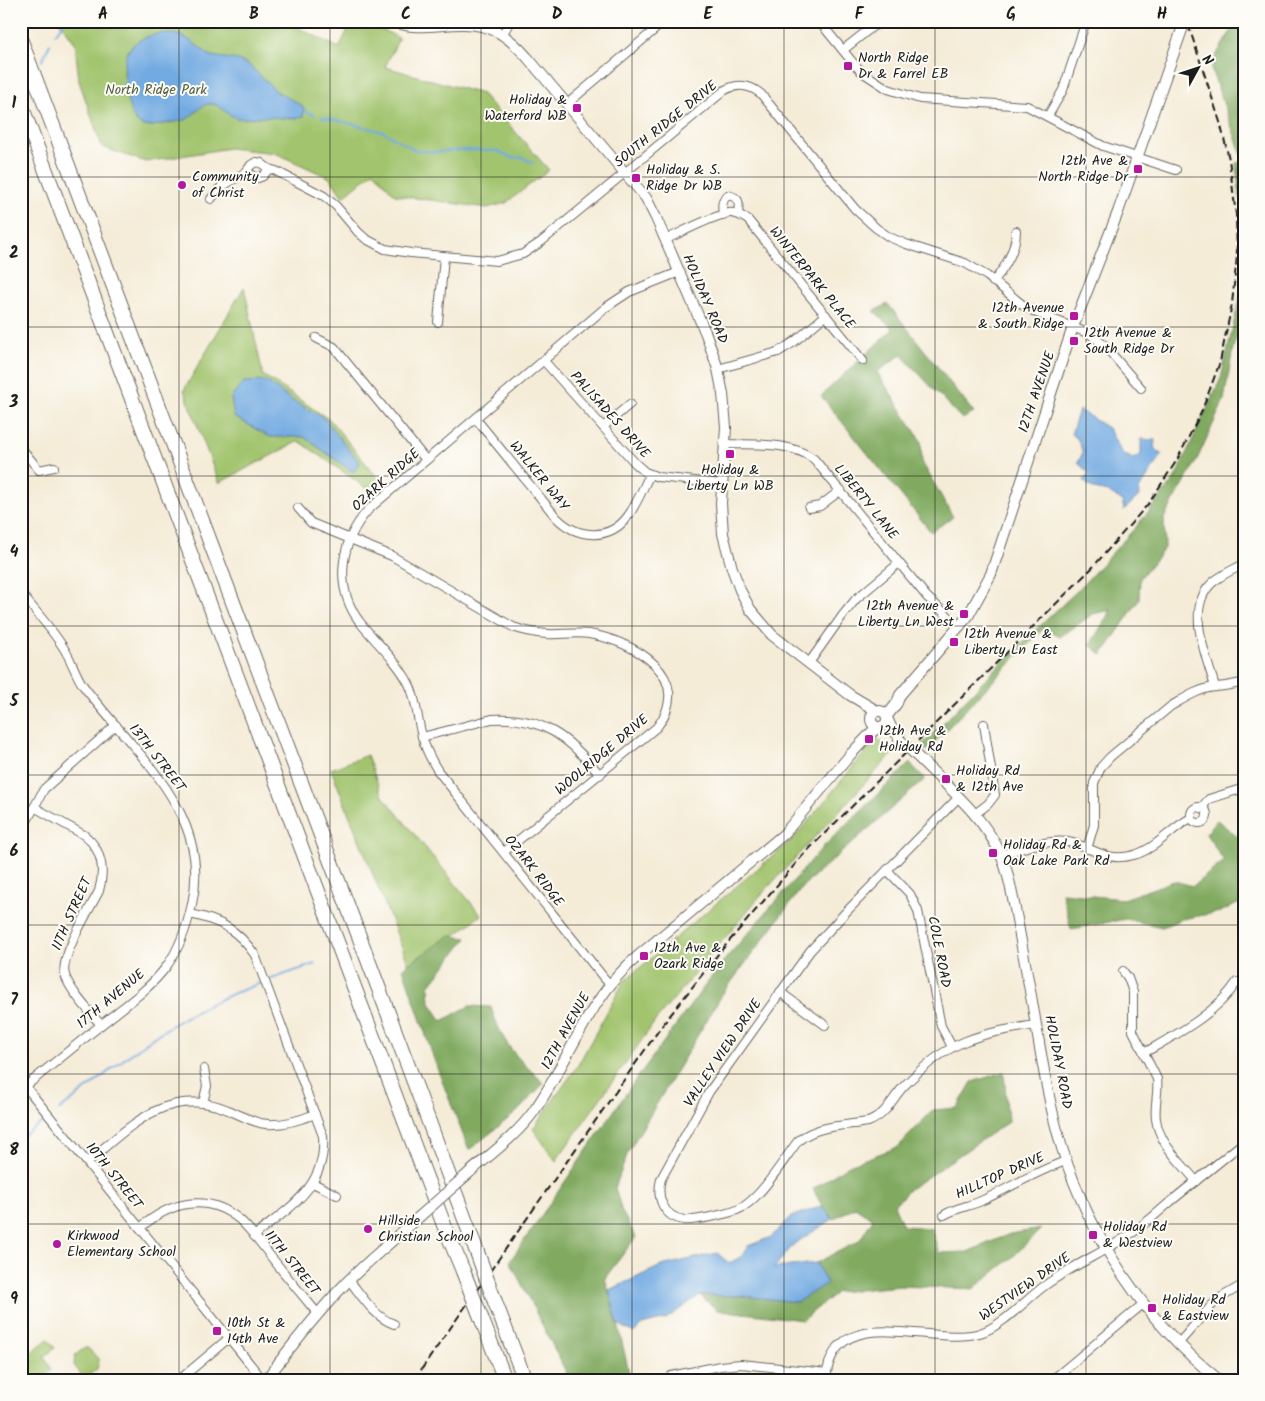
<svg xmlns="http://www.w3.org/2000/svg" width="1265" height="1401" font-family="Kalam,sans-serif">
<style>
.green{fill:#a2c46e;stroke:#5f7045}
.forest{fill:#81aa61;stroke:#4e633e}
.water{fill:#72aae2;stroke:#47637f}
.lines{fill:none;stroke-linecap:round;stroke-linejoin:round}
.stream{stroke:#72aae2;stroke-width:2}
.street-casing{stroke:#68655e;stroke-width:10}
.secondary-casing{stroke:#68655e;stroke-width:12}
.highway-casing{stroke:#68655e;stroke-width:16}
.street{stroke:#fff;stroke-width:8}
.secondary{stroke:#fff;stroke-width:10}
.highway{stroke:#fff;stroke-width:14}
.rail{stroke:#1c1c1c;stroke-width:2;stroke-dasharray:8 4;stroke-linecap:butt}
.secondary-bridge-casing{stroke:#68655e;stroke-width:12;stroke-linecap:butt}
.highway-bridge-casing{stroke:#68655e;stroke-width:16;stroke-linecap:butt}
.secondary-bridge{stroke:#fff;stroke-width:10}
.highway-bridge{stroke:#fff;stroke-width:14}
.grid{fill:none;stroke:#1c1c1c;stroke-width:1;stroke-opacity:0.55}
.poi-dot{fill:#b5179e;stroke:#fdfcf7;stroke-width:2}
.labels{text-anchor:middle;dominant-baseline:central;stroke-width:4;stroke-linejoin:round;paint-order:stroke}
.poi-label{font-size:14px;fill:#1c1c1c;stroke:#fdfcf7;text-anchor:start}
.park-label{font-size:14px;fill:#525f3d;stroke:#fdfcf7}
.street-label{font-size:14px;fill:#1c1c1c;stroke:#fdfcf7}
.neatline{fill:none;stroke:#1c1c1c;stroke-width:2}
.grid-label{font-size:16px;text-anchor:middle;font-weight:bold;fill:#1c1c1c}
</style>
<rect width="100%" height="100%" fill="#fdfcf7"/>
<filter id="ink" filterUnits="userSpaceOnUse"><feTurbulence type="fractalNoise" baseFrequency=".02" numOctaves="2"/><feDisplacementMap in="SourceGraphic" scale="10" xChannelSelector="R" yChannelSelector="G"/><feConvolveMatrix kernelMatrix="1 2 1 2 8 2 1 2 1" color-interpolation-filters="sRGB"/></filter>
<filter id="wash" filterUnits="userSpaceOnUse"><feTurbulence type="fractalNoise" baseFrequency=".0096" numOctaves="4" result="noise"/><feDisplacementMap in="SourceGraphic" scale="20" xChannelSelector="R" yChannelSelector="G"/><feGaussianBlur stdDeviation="1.12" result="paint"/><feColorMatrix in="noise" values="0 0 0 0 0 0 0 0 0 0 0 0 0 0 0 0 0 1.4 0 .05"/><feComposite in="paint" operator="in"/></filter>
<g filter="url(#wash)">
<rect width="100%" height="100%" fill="#f5ecd8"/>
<g class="green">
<polygon points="59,21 285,21 339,48 352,21 365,21 399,38 385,67 482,94 549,170 506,203 487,208 395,195 374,171 343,197 330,178 275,153 229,148 146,162 102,147 79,81 75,43"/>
<polygon points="244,287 263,375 330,420 381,482 369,490 299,441 219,483 184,390"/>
<polygon points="877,738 893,753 760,896 656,1020 556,1161 533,1129 578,1065 624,981 794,838"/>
<polygon points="367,755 382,795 481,915 411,970 331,769"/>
<polygon points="48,1339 55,1348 44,1357 52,1370 39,1380 21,1380 21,1360"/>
<polygon points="85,1348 88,1348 99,1360 97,1369 84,1379 74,1365 75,1355"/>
</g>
<g class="forest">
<polygon points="1237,21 1244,21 1244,314 1233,348 1224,400 1195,464 1164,518 1165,548 1140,578 1139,600 1102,655 1090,645 1111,610 1093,614 1060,637 1044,628 926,751 921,746 1009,655 1078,590 1136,527 1174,480 1221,378 1239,301 1243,270 1243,223 1236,163 1244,161 1211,69 1217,54"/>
<polygon points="888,304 974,413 962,419 901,355 877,372 921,441 922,462 953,517 931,532 821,396 893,329 874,311"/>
<polygon points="910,763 925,779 804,885 723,993 628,1152 615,1188 622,1212 636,1237 605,1278 618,1324 629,1373 614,1380 570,1380 510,1261 634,1082 721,964 824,846"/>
<polygon points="1217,820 1239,838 1244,837 1244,901 1220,912 1182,919 1162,927 1126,919 1071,929 1062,893 1123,899 1174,881 1193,886 1224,861 1206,834"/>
<path d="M449,936L467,938L429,986L430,1003L442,1021L469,1006L491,1007C502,1044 517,1058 544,1083L517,1112L469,1150L437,1068L403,968Z"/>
<polygon points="1004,1072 1008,1122 911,1188 894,1205 903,1226 931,1228 939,1253 967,1252 1010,1234 1041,1229 1015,1255 973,1289 900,1286 837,1292 803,1320 717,1310 700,1295 742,1296 826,1283 816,1263 859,1241 873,1219 855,1207 833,1219 822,1206 813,1189 849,1165 898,1147 933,1110 957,1108 972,1082"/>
</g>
<g class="water">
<path d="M161,33L179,35L188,39L211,56L238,60L249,65L276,91L301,105L304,109L303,117C291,120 277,117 265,117C254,116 244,121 234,117C226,114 221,105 211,104C201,103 194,116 185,120C175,121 152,128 143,126C125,121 120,65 128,51C136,39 148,36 161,33Z"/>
<polygon points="266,381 293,401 324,418 360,463 353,472 304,437 270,437 234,417 231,398 244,382"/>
<polygon points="1079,410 1108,428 1122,453 1133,459 1141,455 1141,439 1155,440 1154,448 1162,454 1139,490 1139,496 1124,510 1122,501 1108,492 1094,489 1083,481 1089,473 1078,463 1083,452 1077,438 1071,434"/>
<polygon points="822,1206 833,1219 794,1244 774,1268 816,1263 827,1283 797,1302 742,1296 700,1295 666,1319 642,1325 634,1333 618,1324 609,1290 661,1266 717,1253 729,1263 741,1257 748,1246 771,1237 791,1217"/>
</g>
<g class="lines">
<g class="stream">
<polyline points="55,34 65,21"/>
<polyline points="42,61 50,44"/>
<polyline points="305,111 315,115"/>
<polyline points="322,117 353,124 384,132 415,150 434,152 466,150 498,151 512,158 521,157 533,163"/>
<polyline points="271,979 315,964"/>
<path d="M59,1110C87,1090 113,1067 140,1047C177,1019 218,998 261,983"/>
<polyline points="21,1137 44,1121"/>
</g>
</g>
</g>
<g filter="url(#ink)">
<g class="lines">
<g class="street-casing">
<g id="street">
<polyline points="819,21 854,64 862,72 888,89 920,99 1027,106 1103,146 1176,170"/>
<polyline points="503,34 510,21"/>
<polyline points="843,50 872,27 885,21"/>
<polyline points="567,104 665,21"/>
<polyline points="1048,116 1063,90 1086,21"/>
<polygon points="256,162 261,163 269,169 263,176 258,178 246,172 251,165"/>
<path d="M269,169L276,171L324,196L336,206L358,232L366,239L385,249L411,253L497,261L523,254L541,242L725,90C738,83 750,85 761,94L855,209L876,228L889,237L906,244L965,263L987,276L1024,306L1037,313L1090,334L1104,345L1141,388"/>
<polyline points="211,199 221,187 246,172"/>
<path d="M723,215C722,206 721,201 728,195C741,198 739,203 738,214"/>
<path d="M665,240C680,233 714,215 729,213C736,212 742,216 748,220L863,361"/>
<path d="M993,282C1005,268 1016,250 1016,231"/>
<polyline points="438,322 444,257"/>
<polyline points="316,338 334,347 426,460"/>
<polyline points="21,355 22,349"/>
<polyline points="544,361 635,463 645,472 658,477 722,484"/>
<polyline points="718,369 778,352 794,342 826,315"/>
<path d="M476,419L556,517C576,538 609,542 628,516C637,504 643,488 650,474"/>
<polyline points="603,427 630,404"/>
<path d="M726,444C756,445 789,441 814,459L927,597L960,627"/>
<polyline points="21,448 39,470 54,467"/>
<path d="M298,508L311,523L392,556L513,627C524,631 535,633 547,634C561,635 575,632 589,634C633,641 696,676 657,727L504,852"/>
<polyline points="809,508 820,506 841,490"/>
<path d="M21,594C35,610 49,626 61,644C70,656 74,671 82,684C131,751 213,811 192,904C187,927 180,948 166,967C151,987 130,1002 111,1017C82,1040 54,1063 26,1086"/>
<polyline points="809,663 843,615 856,599 899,563"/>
<path d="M1215,687C1207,657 1185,610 1211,584C1220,575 1233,570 1244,564"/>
<path d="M422,737L492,719C542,716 569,737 600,775"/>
<path d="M959,797L845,913L810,951L709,1092L661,1179C656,1197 663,1217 684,1220C694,1221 705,1218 715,1216C727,1213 738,1212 747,1204C764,1192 785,1158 798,1141C816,1125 845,1126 868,1122C887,1115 892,1098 905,1085C949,1040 976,1034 1036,1025"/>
<path d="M34,807L84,835C102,849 105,870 99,891C90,909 59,958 65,975C70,991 90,1012 101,1025"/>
<circle cx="1199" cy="815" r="8"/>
<polyline points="1201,808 1209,799 1244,788"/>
<polyline points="975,814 988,804 995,795 984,724"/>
<polyline points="21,832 44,789 116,725"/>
<path d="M1087,849L1094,825V783L1101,767L1110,757L1171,706C1185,698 1200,688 1216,687C1226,686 1234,685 1244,682"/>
<path d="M1001,854C1022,849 1046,839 1068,842C1094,847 1104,863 1134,855C1156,849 1171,828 1191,818"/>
<polyline points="887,870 910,894 918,911 941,1026 952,1047"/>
<path d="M190,914C220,920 238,930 255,955L323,1136C327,1187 289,1208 254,1236"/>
<path d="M1123,971L1128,978L1133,992V1031L1157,1079C1159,1093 1154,1105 1156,1119C1159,1144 1181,1162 1196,1181"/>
<path d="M610,984L604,978L438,771C431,760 425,748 422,736C417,719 417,700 409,684C397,660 375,642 359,621C333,585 341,540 369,509L605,308L629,292L679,272"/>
<polyline points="780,992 825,1025"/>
<path d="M1144,1053C1177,1034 1216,1014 1237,982"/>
<polyline points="21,1081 263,1380"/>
<polyline points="203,1103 207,1086 204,1069"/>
<path d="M87,1162C111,1143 135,1118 165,1107C185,1100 208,1101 228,1110C238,1114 249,1120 260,1123C279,1127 298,1121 315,1114"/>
<polyline points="313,1183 337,1195"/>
<path d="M944,1215C955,1208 970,1206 981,1201C1010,1188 1036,1171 1066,1161"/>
<path d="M140,1228C170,1202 207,1192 240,1220C252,1231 262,1245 272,1258C287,1277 303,1296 318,1314"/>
<path d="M349,1280C362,1296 374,1317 394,1324"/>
<polyline points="1178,1344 1211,1306 1220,1298 1244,1284"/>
<polyline points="671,1376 720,1366 741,1364 827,1373"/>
<polyline points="179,1380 229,1338"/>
<path d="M826,1380C832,1299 930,1347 980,1333C1003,1326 1027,1298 1047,1284C1075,1264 1107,1251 1135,1231C1147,1222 1159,1212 1170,1202C1195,1182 1219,1162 1244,1142"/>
<polyline points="1052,1380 1143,1304"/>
</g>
</g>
<g class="secondary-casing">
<g id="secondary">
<path d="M393,21C415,31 437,24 461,24C491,23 508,36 527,57L646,198L656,218L706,334L718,369L723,394L726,427L721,503L723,534L732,568L740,590L750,609L772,635L850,695L877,711"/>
<circle cx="879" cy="719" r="8"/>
<polyline points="887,716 897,703 900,695 968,616 991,574 1073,327 1118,212 1185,21"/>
<polyline points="887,718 892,729 899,736 899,739"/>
<path d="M921,760C950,789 984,817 1001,855C1009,873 1012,894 1016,914C1021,941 1026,968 1031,996C1040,1046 1047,1099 1062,1148C1090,1238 1145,1321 1219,1380"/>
<path d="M470,1172C492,1153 517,1135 534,1111C571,1058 587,999 638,956L784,834L850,755L872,732L879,727"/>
<path d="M266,1380C291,1346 318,1312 347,1282C370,1259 395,1239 419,1217"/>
</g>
</g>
<g class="highway-casing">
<g id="highway">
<polyline points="21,41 419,1095 477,1252"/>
<polyline points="21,105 444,1225 463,1271"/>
<polyline points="495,1302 525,1380"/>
<polyline points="482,1320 505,1380"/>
</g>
</g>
<use href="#street" class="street"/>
<use href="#secondary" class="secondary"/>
<use href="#highway" class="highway"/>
<polyline class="rail" points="414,1380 661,1027 719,953 803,855 1093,567 1149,503 1177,460 1201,413 1220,362 1232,304 1237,256 1236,215 1229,159 1220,122 1187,21"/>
<g class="secondary-bridge-casing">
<g id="secondary-bridge">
<polyline points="899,739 921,760"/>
<polyline points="419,1217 470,1172"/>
</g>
</g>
<g class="highway-bridge-casing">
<g id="highway-bridge">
<polyline points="477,1252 495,1302"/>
<polyline points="463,1271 482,1320"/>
</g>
</g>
<use href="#secondary-bridge" class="secondary-bridge"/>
<use href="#highway-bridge" class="highway-bridge"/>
</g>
</g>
<path class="grid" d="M179,21V1380M330,21V1380M481,21V1380M632,21V1380M784,21V1380M935,21V1380M1086,21V1380M21,177H1244M21,327H1244M21,476H1244M21,626H1244M21,775H1244M21,925H1244M21,1074H1244M21,1224H1244"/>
<g class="poi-dot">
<rect x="843" y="61" width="10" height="10" rx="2.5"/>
<rect x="572" y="103" width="10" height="10" rx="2.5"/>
<rect x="1133" y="164" width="10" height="10" rx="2.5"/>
<rect x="631" y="173" width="10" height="10" rx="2.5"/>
<circle cx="182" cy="185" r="5"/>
<rect x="1069" y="311" width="10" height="10" rx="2.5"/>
<rect x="1069" y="336" width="10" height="10" rx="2.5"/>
<rect x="725" y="449" width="10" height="10" rx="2.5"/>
<rect x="959" y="609" width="10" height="10" rx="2.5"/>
<rect x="949" y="637" width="10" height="10" rx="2.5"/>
<rect x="864" y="734" width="10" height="10" rx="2.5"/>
<rect x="941" y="774" width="10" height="10" rx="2.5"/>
<rect x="988" y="848" width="10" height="10" rx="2.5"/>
<rect x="639" y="951" width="10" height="10" rx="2.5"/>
<circle cx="368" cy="1229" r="5"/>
<rect x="1088" y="1230" width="10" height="10" rx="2.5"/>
<circle cx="57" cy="1244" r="5"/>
<rect x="1147" y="1303" width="10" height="10" rx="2.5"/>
<rect x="212" y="1326" width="10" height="10" rx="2.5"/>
</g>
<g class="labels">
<g class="poi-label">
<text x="858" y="58">North Ridge<tspan x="858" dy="16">Dr &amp; Farrel EB</tspan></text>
<text x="567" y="100" text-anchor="end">Holiday &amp;<tspan x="567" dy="16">Waterford WB</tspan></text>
<text x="1128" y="161" text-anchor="end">12th Ave &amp;<tspan x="1128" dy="16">North Ridge Dr</tspan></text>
<text x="646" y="170">Holiday &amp; S.<tspan x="646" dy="16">Ridge Dr WB</tspan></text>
<text x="192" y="177">Community<tspan x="192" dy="16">of Christ</tspan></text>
<text x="1064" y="308" text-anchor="end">12th Avenue<tspan x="1064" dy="16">&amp; South Ridge</tspan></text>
<text x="1084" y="333">12th Avenue &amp;<tspan x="1084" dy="16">South Ridge Dr</tspan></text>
<text x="730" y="470" text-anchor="middle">Holiday &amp;<tspan x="730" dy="16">Liberty Ln WB</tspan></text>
<text x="954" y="606" text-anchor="end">12th Avenue &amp;<tspan x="954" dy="16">Liberty Ln West</tspan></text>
<text x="964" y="634">12th Avenue &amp;<tspan x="964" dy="16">Liberty Ln East</tspan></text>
<text x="879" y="731">12th Ave &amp;<tspan x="879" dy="16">Holiday Rd</tspan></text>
<text x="956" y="771">Holiday Rd<tspan x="956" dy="16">&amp; 12th Ave</tspan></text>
<text x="1003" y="845">Holiday Rd &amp;<tspan x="1003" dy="16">Oak Lake Park Rd</tspan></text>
<text x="654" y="948">12th Ave &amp;<tspan x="654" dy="16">Ozark Ridge</tspan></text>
<text x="378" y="1221">Hillside<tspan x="378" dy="16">Christian School</tspan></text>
<text x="1103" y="1227">Holiday Rd<tspan x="1103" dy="16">&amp; Westview</tspan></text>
<text x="67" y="1236">Kirkwood<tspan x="67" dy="16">Elementary School</tspan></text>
<text x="1162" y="1300">Holiday Rd<tspan x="1162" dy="16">&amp; Eastview</tspan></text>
<text x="227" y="1323">10th St &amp;<tspan x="227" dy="16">14th Ave</tspan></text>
</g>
<g class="park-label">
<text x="156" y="90">North Ridge Park</text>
</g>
<g class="street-label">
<text transform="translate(666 124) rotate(-39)">SOUTH RIDGE DRIVE</text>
<text transform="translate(812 278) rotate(51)">WINTERPARK PLACE</text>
<text transform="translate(705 299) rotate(67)">HOLIDAY ROAD</text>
<text transform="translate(1037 392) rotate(-71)">12TH AVENUE</text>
<text transform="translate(610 415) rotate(48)">PALISADES DRIVE</text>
<text transform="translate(539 476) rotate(51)">WALKER WAY</text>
<text transform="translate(386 480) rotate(-42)">OZARK RIDGE</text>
<text transform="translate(866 502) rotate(51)">LIBERTY LANE</text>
<text transform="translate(602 755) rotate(-40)">WOOLRIDGE DRIVE</text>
<text transform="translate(157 758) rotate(52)">13TH STREET</text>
<text transform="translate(534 871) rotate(52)">OZARK RIDGE</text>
<text transform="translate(72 914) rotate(-66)">11TH STREET</text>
<text transform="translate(939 952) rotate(79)">COLE ROAD</text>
<text transform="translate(111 999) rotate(-40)">17TH AVENUE</text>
<text transform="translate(566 1031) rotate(-61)">12TH AVENUE</text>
<text transform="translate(723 1053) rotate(-56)">VALLEY VIEW DRIVE</text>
<text transform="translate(1058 1062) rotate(79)">HOLIDAY ROAD</text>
<text transform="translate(114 1176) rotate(51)">10TH STREET</text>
<text transform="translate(1000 1176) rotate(-24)">HILLTOP DRIVE</text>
<text transform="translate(292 1263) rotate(51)">11TH STREET</text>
<text transform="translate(1025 1287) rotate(-35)">WESTVIEW DRIVE</text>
</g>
</g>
<rect width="1265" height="1401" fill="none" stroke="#fdfcf7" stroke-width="55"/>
<g transform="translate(1198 68) rotate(50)" stroke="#fdfcf7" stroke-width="4" paint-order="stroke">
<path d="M0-4L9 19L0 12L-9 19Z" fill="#1c1c1c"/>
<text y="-8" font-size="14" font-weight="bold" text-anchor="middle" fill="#1c1c1c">N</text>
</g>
<rect x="28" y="28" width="1210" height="1346" class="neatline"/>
<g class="grid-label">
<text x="103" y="19">A</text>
<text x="254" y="19">B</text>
<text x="406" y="19">C</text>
<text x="557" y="19">D</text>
<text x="708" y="19">E</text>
<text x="859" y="19">F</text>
<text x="1011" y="19">G</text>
<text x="1162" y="19">H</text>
<text x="14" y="108">1</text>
<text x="14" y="258">2</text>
<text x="14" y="407">3</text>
<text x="14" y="557">4</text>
<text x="14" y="706">5</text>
<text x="14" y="856">6</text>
<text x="14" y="1005">7</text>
<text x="14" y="1155">8</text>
<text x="14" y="1304">9</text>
</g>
</svg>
